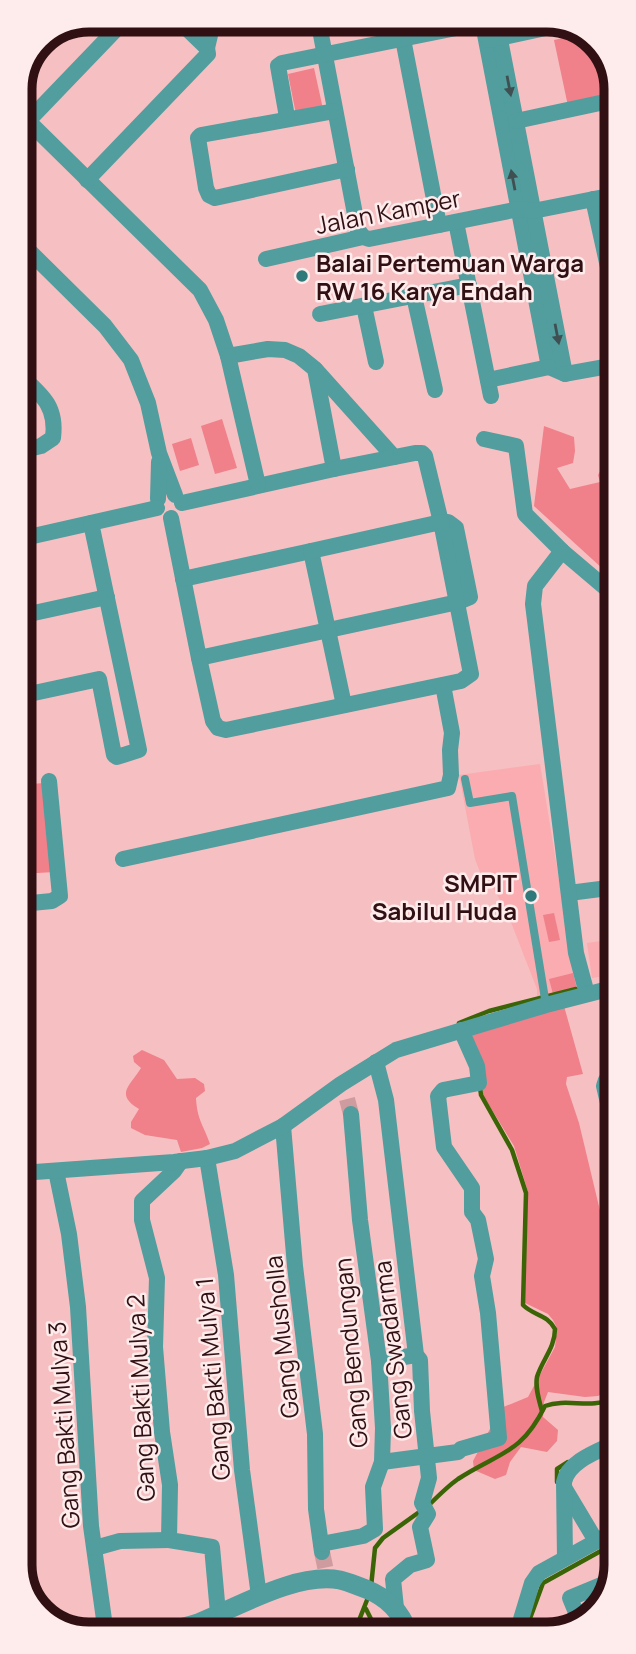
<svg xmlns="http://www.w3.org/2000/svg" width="636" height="1654" font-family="Manrope,sans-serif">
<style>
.built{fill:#faacb0}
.green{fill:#f08089}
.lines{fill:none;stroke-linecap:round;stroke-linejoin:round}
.stream{stroke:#3b6406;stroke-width:4.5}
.minor-tunnel{stroke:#ce9c9e;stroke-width:16;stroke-dasharray:16 8;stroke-linecap:butt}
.service{stroke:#529d9e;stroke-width:8}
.minor{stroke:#529d9e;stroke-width:16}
.tertiary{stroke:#529d9e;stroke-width:19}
.oneway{fill:#3f4f52}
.poi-dot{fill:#30797a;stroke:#feebeb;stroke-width:2.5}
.labels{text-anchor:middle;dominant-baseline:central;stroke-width:5;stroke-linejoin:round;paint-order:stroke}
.street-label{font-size:24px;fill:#301013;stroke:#feebeb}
.poi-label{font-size:24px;font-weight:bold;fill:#301013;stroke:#feebeb;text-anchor:start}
.rim{fill:none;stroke:#301013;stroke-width:9}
</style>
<rect width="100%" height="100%" fill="#f6bfc1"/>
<g class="built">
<polygon points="540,764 577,990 537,1002 537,989 507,912 489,881 480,872 475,859 459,775"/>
<polygon points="616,939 616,974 592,978 587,943"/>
</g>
<g class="green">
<path d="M585,33C607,42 614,75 614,97L568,106L554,40Z"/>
<polygon points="314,68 323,109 296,114 288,74"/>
<polygon points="222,419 237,468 215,474 201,426"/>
<polygon points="544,426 574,437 575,451 573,463 557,468 570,489 600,482 598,475 615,445 615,580 534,506"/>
<polygon points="191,438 199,465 180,471 172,444"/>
<polygon points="44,783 54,872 21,874 20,785"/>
<polygon points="554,913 560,940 549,942 543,915"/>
<polygon points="573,973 577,989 553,994 549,979"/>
<polygon points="564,1006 583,1074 567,1077 566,1084 579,1123 602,1219 616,1291 616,1365 606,1392 598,1396 585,1397 548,1392 544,1402 543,1417 558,1430 557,1441 547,1452 521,1447 510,1462 506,1475 495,1479 474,1470 473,1461 501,1408 528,1397 555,1347 557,1328 553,1320 548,1314 525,1303 525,1229 528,1192 514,1146 483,1095 483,1083 467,1034"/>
<path d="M142,1050L164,1060L177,1079L195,1078L204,1084L205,1091L196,1098C197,1120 204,1126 210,1144L202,1148L181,1152L177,1140L145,1135L131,1128V1122L139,1109C114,1094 131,1085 141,1068L134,1062L133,1056Z"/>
</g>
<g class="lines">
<g class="stream">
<polyline points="460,1026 459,1023 489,1011 576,989"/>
<path d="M480,1087L481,1095L512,1150L526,1193L523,1305C534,1316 547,1314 555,1329C555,1348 542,1360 537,1377C535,1388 539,1400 542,1411"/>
<polyline points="557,1482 557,1469 568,1462"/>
<path d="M429,1505C438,1496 448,1486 458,1479C499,1452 521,1455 545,1406C567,1398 590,1409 613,1399L616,1389"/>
<polyline points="371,1587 375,1548 383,1538 422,1510"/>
<polyline points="366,1609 378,1633"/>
<polyline points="525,1632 543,1583 617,1542"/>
<polyline points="354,1633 369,1595"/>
</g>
<g class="minor-tunnel">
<polyline points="347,1099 351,1114"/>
<polyline points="322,1552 326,1571"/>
</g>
<polyline class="service" points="465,779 470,803 512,796 546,1005"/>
<g class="minor">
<polyline points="318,19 358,230 363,237"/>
<polyline points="482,19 549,367"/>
<polyline points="496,19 565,374 549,367"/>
<polyline points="403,39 439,225"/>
<polyline points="489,40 564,24"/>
<polyline points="207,48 212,27 211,19"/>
<polyline points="335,111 201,135 198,138 206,188 209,195 215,198 347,169"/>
<polyline points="283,120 287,117 278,66 282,63 491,21"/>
<polyline points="28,121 126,19"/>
<polyline points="516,121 614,100"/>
<polyline points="19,130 28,121 200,290 216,320 228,356 268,349 285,350 299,356 315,369 334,469 182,503"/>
<polyline points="87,180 208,54 207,48 177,19"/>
<polyline points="593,199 615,299"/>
<polyline points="456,222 491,396"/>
<polyline points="20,242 105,326 131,360 148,403 159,453 175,495"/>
<polyline points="266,259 363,237 369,239 519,209 533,211 614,195"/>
<polyline points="414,296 435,390"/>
<polyline points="364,306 376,362"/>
<polyline points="320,314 469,285"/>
<polyline points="228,356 258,485"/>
<polyline points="316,370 394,457"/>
<polyline points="565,374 615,365"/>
<path d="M20,375C42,395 57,406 53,438L41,446L20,451"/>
<polyline points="488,380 549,367"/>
<polyline points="484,439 516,446 525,514 562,551"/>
<polyline points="158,499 159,462"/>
<polyline points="171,518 199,658 458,602 470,597 456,528 448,522 441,522 425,456 422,453 415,453 334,469"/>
<polyline points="20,539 157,508"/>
<polyline points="183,579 311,551 344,705"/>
<polyline points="20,616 107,597"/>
<polyline points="199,658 213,721 218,728 226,730 461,681 471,674 441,522 311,551"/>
<polyline points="20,696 99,679 114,755 117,757 139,750 91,523"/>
<polyline points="123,859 448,788 451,775 450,750 452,733 443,685"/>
<polyline points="569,893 616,887"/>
<polyline points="21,904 52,901 60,896 49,781"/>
<polyline points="587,994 576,953 533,604 535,586 562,551 608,590 612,600 615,629"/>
<polyline points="376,1062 386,1100 416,1355 420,1360 422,1411 429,1478 422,1503 428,1514 420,1527 427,1560 410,1565 393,1579 396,1608"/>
<polyline points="616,1075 606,1080 604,1086 616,1137"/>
<polyline points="283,1126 295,1266 315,1434 316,1509 322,1552"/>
<polyline points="207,1158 226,1275 242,1470 259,1596"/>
<polyline points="181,1161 174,1171 142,1201 142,1220 157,1278 155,1347 162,1432 170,1485 169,1540 212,1547 218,1613"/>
<polyline points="56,1171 69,1234 78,1307 91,1526 106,1634"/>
<polyline points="21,1173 174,1162 207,1158 235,1151 283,1126 341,1084 396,1050 546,1005 616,987"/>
<polyline points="379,1361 416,1355"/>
<polyline points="382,1462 458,1452 461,1449 499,1438 488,1313 482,1276 486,1259 478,1220 472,1212 472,1188 444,1147 438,1096 443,1090 479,1083 477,1066 461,1030"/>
<polyline points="565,1489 596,1541"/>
<polyline points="321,1544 363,1536 375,1529 373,1487 382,1462 383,1428 379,1361 360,1220 351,1114"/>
<polyline points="95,1548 120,1541 169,1540"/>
<path d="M565,1558L564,1482C568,1461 599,1451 617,1442"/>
<polyline points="580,1622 570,1598 611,1581"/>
<polyline points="512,1633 518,1629 532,1583 539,1573 617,1530"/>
</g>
<path class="tertiary" d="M151,1634C166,1631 183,1628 198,1623C238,1607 296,1572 340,1580C349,1582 357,1586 366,1589C388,1598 400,1611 409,1633"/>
</g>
<defs><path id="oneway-solid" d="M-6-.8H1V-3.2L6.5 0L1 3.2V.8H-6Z" transform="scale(1.75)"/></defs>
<g class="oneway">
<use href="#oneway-solid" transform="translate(509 86) rotate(79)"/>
<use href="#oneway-solid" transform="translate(513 180) rotate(-101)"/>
<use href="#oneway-solid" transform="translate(557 334) rotate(79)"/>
</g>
<g class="poi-dot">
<circle cx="302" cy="276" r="7"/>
<circle cx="531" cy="896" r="7"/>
</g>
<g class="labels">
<g class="street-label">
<text transform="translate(388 211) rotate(-11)">Jalan Kamper</text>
<text transform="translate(281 1337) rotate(-96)">Gang Musholla</text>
<text transform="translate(392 1350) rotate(-97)">Gang Swadarma</text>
<text transform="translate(350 1353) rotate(-95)">Gang Bendungan</text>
<text transform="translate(212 1379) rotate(-95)">Gang Bakti Mulya 1</text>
<text transform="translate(140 1398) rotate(-93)">Gang Bakti Mulya 2</text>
<text transform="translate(63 1425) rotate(-94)">Gang Bakti Mulya 3</text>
</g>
<g class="poi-label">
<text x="316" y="262">Balai Pertemuan Warga<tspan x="316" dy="28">RW 16 Karya Endah</tspan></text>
<text x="517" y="882" text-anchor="end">SMPIT<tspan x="517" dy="28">Sabilul Huda</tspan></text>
</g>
</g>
<path d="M0 0H636V1654H0ZM89 32H547A57 57 0 0 1 604 89V1565A57 57 0 0 1 547 1622H89A57 57 0 0 1 32 1565V89A57 57 0 0 1 89 32Z" fill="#feebeb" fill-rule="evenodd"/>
<path class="rim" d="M89 32H547A57 57 0 0 1 604 89V1565A57 57 0 0 1 547 1622H89A57 57 0 0 1 32 1565V89A57 57 0 0 1 89 32Z"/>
</svg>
